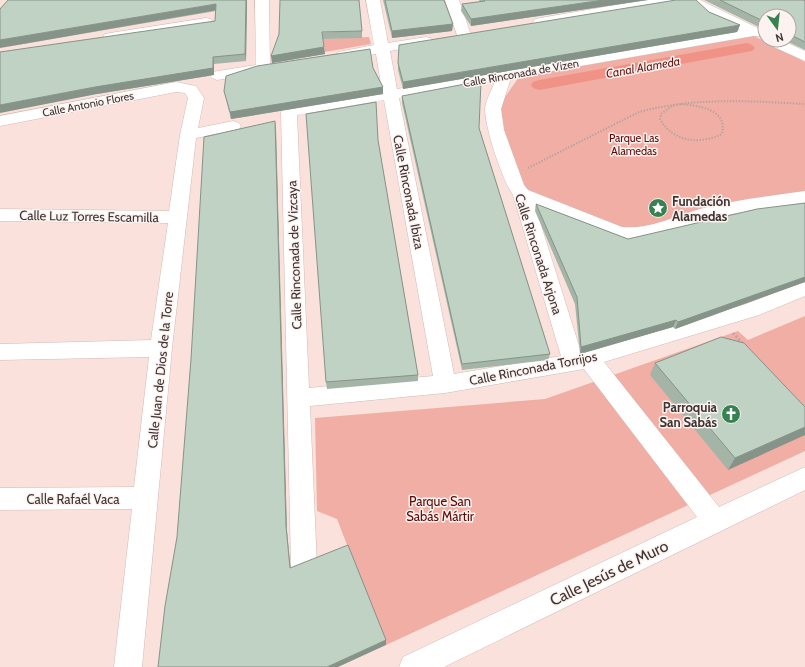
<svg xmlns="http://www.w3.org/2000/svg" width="805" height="667" font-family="Cabin,sans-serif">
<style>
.green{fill:#f1aea4}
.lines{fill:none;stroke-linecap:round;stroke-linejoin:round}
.canal{fill:#f09386;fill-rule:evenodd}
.street-casing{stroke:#d2bab5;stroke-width:1}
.path-far1{stroke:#b8a4a0;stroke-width:2;stroke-dasharray:1.5 1.5;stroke-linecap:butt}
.path{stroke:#b8a4a0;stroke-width:2.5;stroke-dasharray:2 2;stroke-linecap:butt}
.street{fill:#fff;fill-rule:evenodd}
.wall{fill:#a4b5a8}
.shaded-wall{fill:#869388}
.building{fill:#bfd2c3;stroke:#869388}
.labels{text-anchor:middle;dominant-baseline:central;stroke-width:3;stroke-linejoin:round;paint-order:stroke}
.far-street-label{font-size:11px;fill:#3e3432;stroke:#fcf2f0}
.far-park-label{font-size:11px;fill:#5d0906;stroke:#fcf2f0}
.far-water-label{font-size:12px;font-style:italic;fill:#671510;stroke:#fcf2f0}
.street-label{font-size:13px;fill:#3e3432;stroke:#fcf2f0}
.poi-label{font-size:13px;font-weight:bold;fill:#3e3432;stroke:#fcf2f0;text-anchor:start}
.park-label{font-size:13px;fill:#5d0906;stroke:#fcf2f0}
.near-street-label{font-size:16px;fill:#3e3432;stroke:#fcf2f0}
</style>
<rect width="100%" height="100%" fill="#fae1dc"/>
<g class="green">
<polygon points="754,36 805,62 805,194 654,230 616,229 517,186 498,110 503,100 519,77"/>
<polygon points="369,37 371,44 325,52 323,39"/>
<polygon points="805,316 805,451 386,645 337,519 317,511 315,418 545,399 738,331 748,340"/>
</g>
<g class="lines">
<polygon class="canal" points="747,43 752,45 755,48 752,51 539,90 533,88 531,85 533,82 539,80"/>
<g class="street-casing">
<g id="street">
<polygon points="255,0 269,0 270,65 272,68 270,71 265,72 217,80 212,78 209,75 212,72 256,65"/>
<path d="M366,0H380L388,43L426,37L431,38L433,41L431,44L426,45L390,51L397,89L740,30L684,3L682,0H700L762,30L764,33L762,36H753L511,78L501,109L504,130L524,185L528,190L622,227C652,230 678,214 708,207C740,199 772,196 805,191V203C772,208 738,211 705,220C681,226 659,241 632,241C607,240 560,216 535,206L581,352L746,304L805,281V296L759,315L604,362L719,507L805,467V490L444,667H399L403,657L697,517L584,369L445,393L310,406L317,567L313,576L304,580L295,576L291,567L281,112L283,109L289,107L382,91L376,54L343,59L338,58L336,55L338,52L374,45ZM495,81C492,90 485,101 485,110C486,131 502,179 513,195L561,356L454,374L399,98ZM384,100L433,376L309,388L297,115Z"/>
<polygon points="445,0 459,0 471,35 469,38 459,38 457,35"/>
<polygon points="645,0 676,0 674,3 669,4 540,26 535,25 533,22 535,19 540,18"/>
<polygon points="206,18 211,19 213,22 211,25 110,41 105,40 103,37 105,34 110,33"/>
<polygon points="765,37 765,40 781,40 805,51 805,61 765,43 763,40"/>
<polygon points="176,82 196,86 204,98 198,128 233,121 239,123 241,126 239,129 196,138 172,348 142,667 114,667 132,509 0,510 0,488 134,487 149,357 0,360 0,344 151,340 168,223 0,221 0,209 169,211 180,135 188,98 185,93 176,92 0,126 0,116"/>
</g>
</g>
<g class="path-far1">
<path d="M681,104C699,106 728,109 722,134C699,145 673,142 660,119L661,114L672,106Z"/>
<path d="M528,168L639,112C694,97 749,101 805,104"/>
</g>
<polyline class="path" points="733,333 743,344"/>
<use href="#street" class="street"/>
</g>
<g class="wall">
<polygon points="247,0 246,61 214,64 214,75 97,94 215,21 216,11 0,48"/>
<polygon points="383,0 444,0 453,24 452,31 392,38"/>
<polygon points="479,0 648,0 471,26 461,11 462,4 480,2"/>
<polygon points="704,0 803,0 805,1 805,50 784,40 789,40 789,16 765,16 765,30"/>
<polygon points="709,12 740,25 737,32 403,89 398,70 398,63"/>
<polygon points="362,31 362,38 323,39 325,54 272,63 279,34"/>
<polygon points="373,68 383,87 383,94 231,119 224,91"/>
<polygon points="402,96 479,128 550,354 548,360 462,370 402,103"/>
<polygon points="378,140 418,375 418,381 327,389 326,382"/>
<polygon points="805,203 805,282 675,329 673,327 580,354 575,304 535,211 536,204 628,239"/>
<polygon points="655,363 805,407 728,470 650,375"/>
</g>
<g class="shaded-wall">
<polygon points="246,0 247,0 246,61 245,54"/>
<polygon points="604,0 648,0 471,26 471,19"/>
<polygon points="216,4 217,10 0,48 0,40"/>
<polygon points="453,24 452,31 392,38 392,31"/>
<polygon points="740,25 737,32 403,89 403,82"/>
<polygon points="324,47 325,54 272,63 271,56"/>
<polygon points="213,57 214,64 214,75 97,94 0,113 0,105 95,87"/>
<polygon points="383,87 383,94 231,119 230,112"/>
<polygon points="275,121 276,128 287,531 291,574 290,568 286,526"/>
<polygon points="805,277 805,282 675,329 678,322"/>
<polygon points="676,320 673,327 580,354 581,347"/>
<polygon points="805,427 805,435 728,470 735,458"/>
<polygon points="386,640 386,645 338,667 327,667"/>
</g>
<g class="building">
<polygon points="8,0 246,0 245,54 213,57 213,68 95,87 0,105 0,52 215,21 216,4 0,40 0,9"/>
<polygon points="280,0 359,0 362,31 322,32 324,47 271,56 279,34"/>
<polygon points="385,0 444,0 453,24 392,31"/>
<polygon points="484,0 604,0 471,19 462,4 485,1"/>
<polygon points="676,0 696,0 709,12 740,25 403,82 398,63 399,45"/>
<polygon points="720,0 803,0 805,1 805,42 789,34 789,16 765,16 765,22"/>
<polygon points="370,49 373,68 383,87 230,112 224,91 226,76 257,66"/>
<polygon points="481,81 479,128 550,354 462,364 402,96"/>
<polygon points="376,102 378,140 418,375 326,382 306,114"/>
<polygon points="275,121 286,526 290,568 348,545 386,640 327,667 158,667 165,606 177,537 191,359 204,137"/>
<polygon points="805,203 805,277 678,322 676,320 581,347 577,297 536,204 628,239 757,209"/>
<polygon points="721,337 744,343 805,407 805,427 735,458 655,363"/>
</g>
<defs>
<g id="sight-disc" transform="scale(1)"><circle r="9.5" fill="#378251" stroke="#fcf2f0"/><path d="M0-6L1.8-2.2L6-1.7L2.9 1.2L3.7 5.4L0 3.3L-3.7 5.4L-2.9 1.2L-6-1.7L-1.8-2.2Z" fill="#fff"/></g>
<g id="church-disc" transform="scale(1)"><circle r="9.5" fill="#378251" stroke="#fcf2f0"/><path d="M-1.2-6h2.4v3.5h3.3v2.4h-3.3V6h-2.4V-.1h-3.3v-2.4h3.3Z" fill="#fff"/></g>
</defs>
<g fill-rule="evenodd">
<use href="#sight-disc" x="658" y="208"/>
<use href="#church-disc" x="731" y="414"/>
</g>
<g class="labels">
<g class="far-street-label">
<text transform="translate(521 73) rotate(-10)">Calle Rinconada de Vizen</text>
<text transform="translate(88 104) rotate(-11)">Calle Antonio Flores</text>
</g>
<g class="far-park-label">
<text x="634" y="138">Parque Las<tspan x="634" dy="13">Alamedas</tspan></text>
</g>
<g class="far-water-label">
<text transform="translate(643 67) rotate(-10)">Canal Alameda</text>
</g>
<g class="street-label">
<text transform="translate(409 192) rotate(79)">Calle Rinconada Ibiza</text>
<text transform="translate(89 216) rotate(1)">Calle Luz Torres Escamilla</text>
<text transform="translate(539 254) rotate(72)">Calle Rinconada Arjona</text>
<text transform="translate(294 255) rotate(-92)">Calle Rinconada de Vizcaya</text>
<text transform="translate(533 368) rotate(-11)">Calle Rinconada Torrijos</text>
<text transform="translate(160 370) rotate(-84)">Calle Juan de Dios de la Torre</text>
<text x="73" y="499">Calle Rafaél Vaca</text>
</g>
<g class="poi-label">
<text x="672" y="201">Fundación<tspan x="672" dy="15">Alamedas</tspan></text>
<text x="717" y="407" text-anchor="end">Parroquia<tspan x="717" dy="15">San Sabás</tspan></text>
</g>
<g class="park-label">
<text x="440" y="501">Parque San<tspan x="440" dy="15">Sabás Mártir</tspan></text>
</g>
<g class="near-street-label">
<text transform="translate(609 573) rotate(-26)">Calle Jesús de Muro</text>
</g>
</g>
<g transform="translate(777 28) rotate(165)"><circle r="19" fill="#fcf2f0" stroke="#b0a6a4"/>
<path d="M0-3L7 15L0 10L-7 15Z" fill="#378251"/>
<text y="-6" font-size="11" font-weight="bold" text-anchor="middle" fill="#3e3432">N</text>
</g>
</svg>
